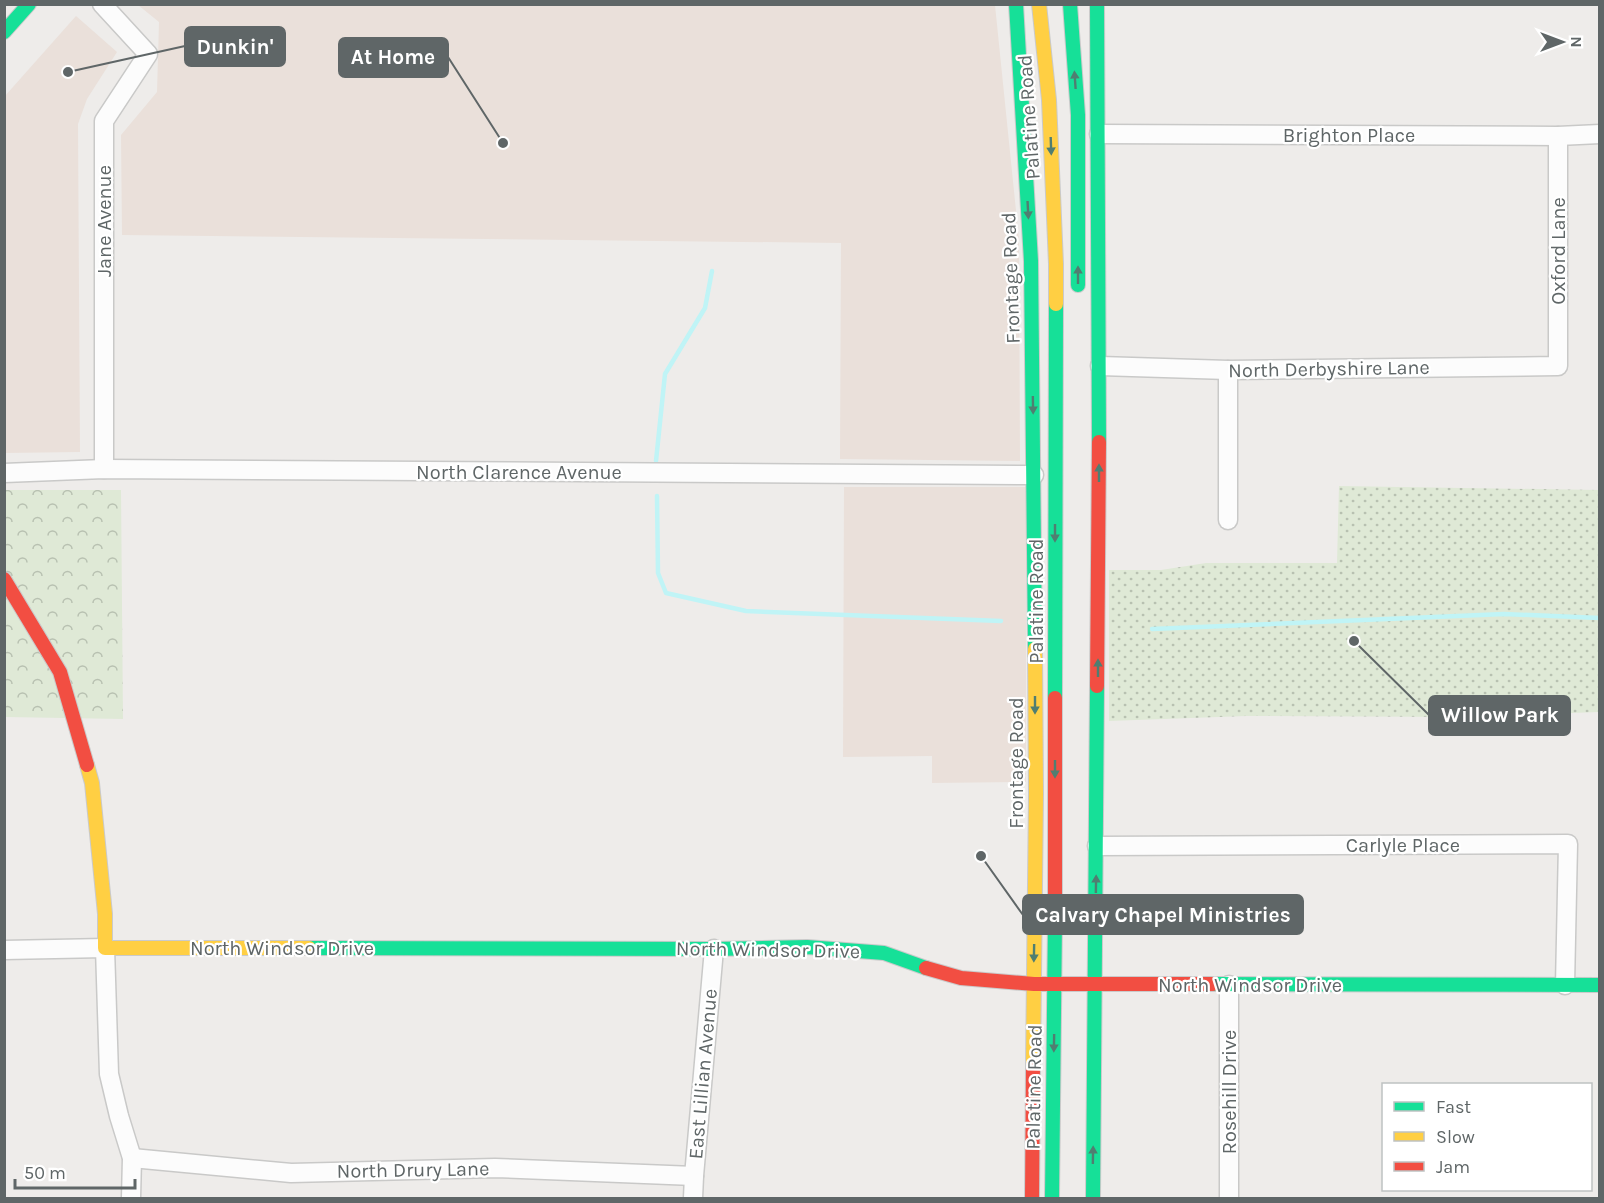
<svg xmlns="http://www.w3.org/2000/svg" width="1604" height="1203" font-family="Karla,sans-serif">
<style>
.commercial{fill:#eae0da}
.forest{fill:url(#forest-crowns)}
.park{fill:url(#park-dots)}
.lines{fill:none;stroke-linecap:round;stroke-linejoin:round}
.stream{stroke:#c0f4f6;stroke-width:4.5}
.street-casing{stroke:#c9c9c8;stroke-width:21}
.fast-casing{stroke:#cacaca;stroke-width:16}
.slow-casing{stroke:#cacaca;stroke-width:16}
.jam-casing{stroke:#cacaca;stroke-width:16}
.street{stroke:#fcfcfc;stroke-width:18}
.fast{stroke:#16e098;stroke-width:14}
.slow{stroke:#ffcf43;stroke-width:14}
.jam{stroke:#f24e42;stroke-width:14}
.oneway{fill:#507e71}
.labels{text-anchor:middle;dominant-baseline:central;stroke-width:4.5;stroke-linejoin:round;paint-order:stroke}
.street-label{font-size:20px;fill:#5f6667;stroke:#fff}
.leader{fill:none;stroke:#5f6667;stroke-width:2}
.callout-dot{fill:#5f6667;stroke:#fff;stroke-width:2}
.callout{fill:#5f6667;stroke:#5f6667;stroke-width:2}
.callout-label{font-size:21px;text-anchor:middle;font-weight:bold;fill:#fff}
</style>
<defs>
<pattern id="forest-crowns" width="20" height="18" patternUnits="userSpaceOnUse" patternTransform="scale(1.5)"><rect width="20" height="18" fill="#dfe9d6"/><path d="M2 6a3 3 0 1 1 6 0M12 15a3 3 0 1 1 6 0" fill="none" stroke="#b8c1b1"/></pattern>
<pattern id="park-dots" width="8" height="8" patternUnits="userSpaceOnUse" patternTransform="scale(1.5)"><rect width="8" height="8" fill="#dfe9d6"/><path d="M2 2h.1M6 6h.1" fill="none" stroke="#b8c1b1" stroke-width="1.8" stroke-linecap="round"/></pattern>
</defs>
<rect width="100%" height="100%" fill="#eeecea"/>
<g class="commercial">
<polygon points="138,5 995,5 1019,240 1020,461 840,459 841,243 122,235 121,135 157,92 159,22"/>
<polygon points="76,16 117,52 87,99 78,124 80,452 5,453 5,96"/>
<polygon points="844,487 1026,487 1026,782 932,783 932,756 843,757"/>
<rect x="5" y="929" width="1" height="269"/>
</g>
<polygon class="forest" points="5,490 121,490 123,719 5,717"/>
<polygon class="park" points="1339,486 1599,490 1599,712 1462,717 1246,716 1109,721 1109,570 1161,570 1206,563 1337,563"/>
<g class="lines">
<g class="stream">
<polyline points="656,461 665,374 705,308 712,271"/>
<polyline points="657,496 658,573 666,593 746,611 1001,621"/>
<polyline points="1152,629 1504,614 1600,618"/>
</g>
<g class="street-casing">
<g id="street">
<polyline points="102,4 148,54 104,121 104,469"/>
<polyline points="1099,134 1558,136 1600,134"/>
<polyline points="1100,366 1228,370 1558,366 1558,136"/>
<polyline points="4,473 104,469 1034,475"/>
<polyline points="1228,520 1228,370"/>
<polyline points="1097,846 1568,844 1565,985"/>
<polyline points="4,950 105,948 109,1074 119,1116 132,1158 131,1198"/>
<polyline points="1229,985 1229,1198"/>
<polyline points="132,1158 291,1173 495,1168 694,1176"/>
<polyline points="693,1198 694,1176 714,949"/>
</g>
</g>
<g class="fast-casing">
<g id="fast">
<polyline points="1016,4 1031,261 1035,649"/>
<polyline points="1070,4 1078,115 1078,285"/>
<polyline points="1097,4 1099,442"/>
<polyline points="4,32 29,4"/>
<polyline points="1055,698 1056,304"/>
<polyline points="309,948 714,949 807,947 884,953 926,968"/>
<polyline points="1213,984 1600,985"/>
<polyline points="1052,1198 1055,919"/>
<polyline points="1093,1198 1097,686"/>
</g>
</g>
<g class="slow-casing">
<g id="slow">
<polyline points="1039,4 1049,100 1056,264 1056,304"/>
<polyline points="87,765 92,783 105,914 105,948 309,948"/>
<polyline points="1033,1066 1036,794 1035,649"/>
</g>
</g>
<g class="jam-casing">
<g id="jam">
<polyline points="4,579 60,672 87,765"/>
<polyline points="1097,686 1099,442"/>
<polyline points="1055,919 1055,698"/>
<polyline points="926,968 961,978 1034,984 1213,984"/>
<polyline points="1032,1198 1033,1066"/>
</g>
</g>
<use href="#street" class="street"/>
<use href="#fast" class="fast"/>
<use href="#slow" class="slow"/>
<use href="#jam" class="jam"/>
</g>
<defs><path id="oneway-solid" d="M-6-.8H1V-3.2L6.5 0L1 3.2V.8H-6Z" transform="scale(1.5)"/></defs>
<g class="oneway">
<use href="#oneway-solid" transform="translate(1075 80) rotate(-94)"/>
<use href="#oneway-solid" transform="translate(1051 146) rotate(88)"/>
<use href="#oneway-solid" transform="translate(1028 210) rotate(87)"/>
<use href="#oneway-solid" transform="translate(1078 275) rotate(-90)"/>
<use href="#oneway-solid" transform="translate(1033 405) rotate(89)"/>
<use href="#oneway-solid" transform="translate(1099 473) rotate(-90)"/>
<use href="#oneway-solid" transform="translate(1055 533) rotate(90)"/>
<use href="#oneway-solid" transform="translate(1098 668) rotate(-90)"/>
<use href="#oneway-solid" transform="translate(1035 705) rotate(90)"/>
<use href="#oneway-solid" transform="translate(1055 769) rotate(90)"/>
<use href="#oneway-solid" transform="translate(1096 884) rotate(-89)"/>
<use href="#oneway-solid" transform="translate(1034 953) rotate(91)"/>
<use href="#oneway-solid" transform="translate(1054 1043) rotate(91)"/>
<use href="#oneway-solid" transform="translate(1093 1155) rotate(-89)"/>
</g>
<g class="labels">
<g class="street-label">
<text transform="translate(1029 117) rotate(-94)">Palatine Road</text>
<text x="1349" y="135">Brighton Place</text>
<text transform="translate(104 221) rotate(-90)">Jane Avenue</text>
<text transform="translate(1558 251) rotate(-90)">Oxford Lane</text>
<text transform="translate(1011 278) rotate(-92)">Frontage Road</text>
<text transform="translate(1329 369) rotate(-1)">North Derbyshire Lane</text>
<text x="519" y="472">North Clarence Avenue</text>
<text transform="translate(1036 601) rotate(-90)">Palatine Road</text>
<text transform="translate(1016 763) rotate(-90)">Frontage Road</text>
<text x="1403" y="845">Carlyle Place</text>
<text x="282" y="948">North Windsor Drive</text>
<text transform="translate(768 950) rotate(1)">North Windsor Drive</text>
<text x="1250" y="985">North Windsor Drive</text>
<text transform="translate(703 1074) rotate(-85)">East Lillian Avenue</text>
<text transform="translate(1034 1087) rotate(-89)">Palatine Road</text>
<text transform="translate(1229 1092) rotate(-90)">Rosehill Drive</text>
<text transform="translate(413 1170) rotate(-1)">North Drury Lane</text>
</g>
</g>
<path class="leader" d="M68 72L185 46M503 143L448 57M1354 641L1429 715M981 856L1023 915"/>
<g class="callout-dot">
<circle cx="68" cy="72" r="6"/>
<circle cx="503" cy="143" r="6"/>
<circle cx="1354" cy="641" r="6"/>
<circle cx="981" cy="856" r="6"/>
</g>
<g class="callout">
<rect x="185" y="27" width="100" height="39" rx="6"/>
<rect x="339" y="38" width="109" height="39" rx="6"/>
<rect x="1429" y="696" width="141" height="39" rx="6"/>
<rect x="1023" y="895" width="280" height="39" rx="6"/>
</g>
<g class="callout-label">
<text x="235" y="54">Dunkin'</text>
<text x="393" y="64">At Home</text>
<text x="1500" y="722">Willow Park</text>
<text x="1163" y="922">Calvary Chapel Ministries</text>
</g>
<rect width="1604" height="1203" fill="none" stroke="#5f6667" stroke-width="12"/>
<rect x="1382" y="1083" width="210" height="108" fill="#ffffff" stroke="#bfc2c2" stroke-width="1.5"/>
<rect x="1394" y="1102" width="30" height="9" fill="#16e098" stroke="#bfc2c2" stroke-width="1.5"/>
<text x="1436" y="1113" font-size="18" fill="#5f6667">Fast</text>
<rect x="1394" y="1132" width="30" height="9" fill="#ffcf43" stroke="#bfc2c2" stroke-width="1.5"/>
<text x="1436" y="1143" font-size="18" fill="#5f6667">Slow</text>
<rect x="1394" y="1162" width="30" height="9" fill="#f24e42" stroke="#bfc2c2" stroke-width="1.5"/>
<text x="1436" y="1173" font-size="18" fill="#5f6667">Jam</text>
<g transform="translate(1562 42) rotate(90)" stroke="#ffffff" stroke-width="4.5" paint-order="stroke">
<path d="M0-4.5L10 22L0 15L-10 22Z" fill="#5f6667"/>
<text y="-9" font-size="16" font-weight="bold" text-anchor="middle" fill="#5f6667">N</text>
</g>
<path d="M15 1179v9h120v-9" fill="none" stroke="#5f6667" stroke-width="3"/>
<text x="24" y="1179" font-size="18" fill="#5f6667" stroke="#ffffff" stroke-width="4.5" paint-order="stroke">50 m</text>
</svg>
